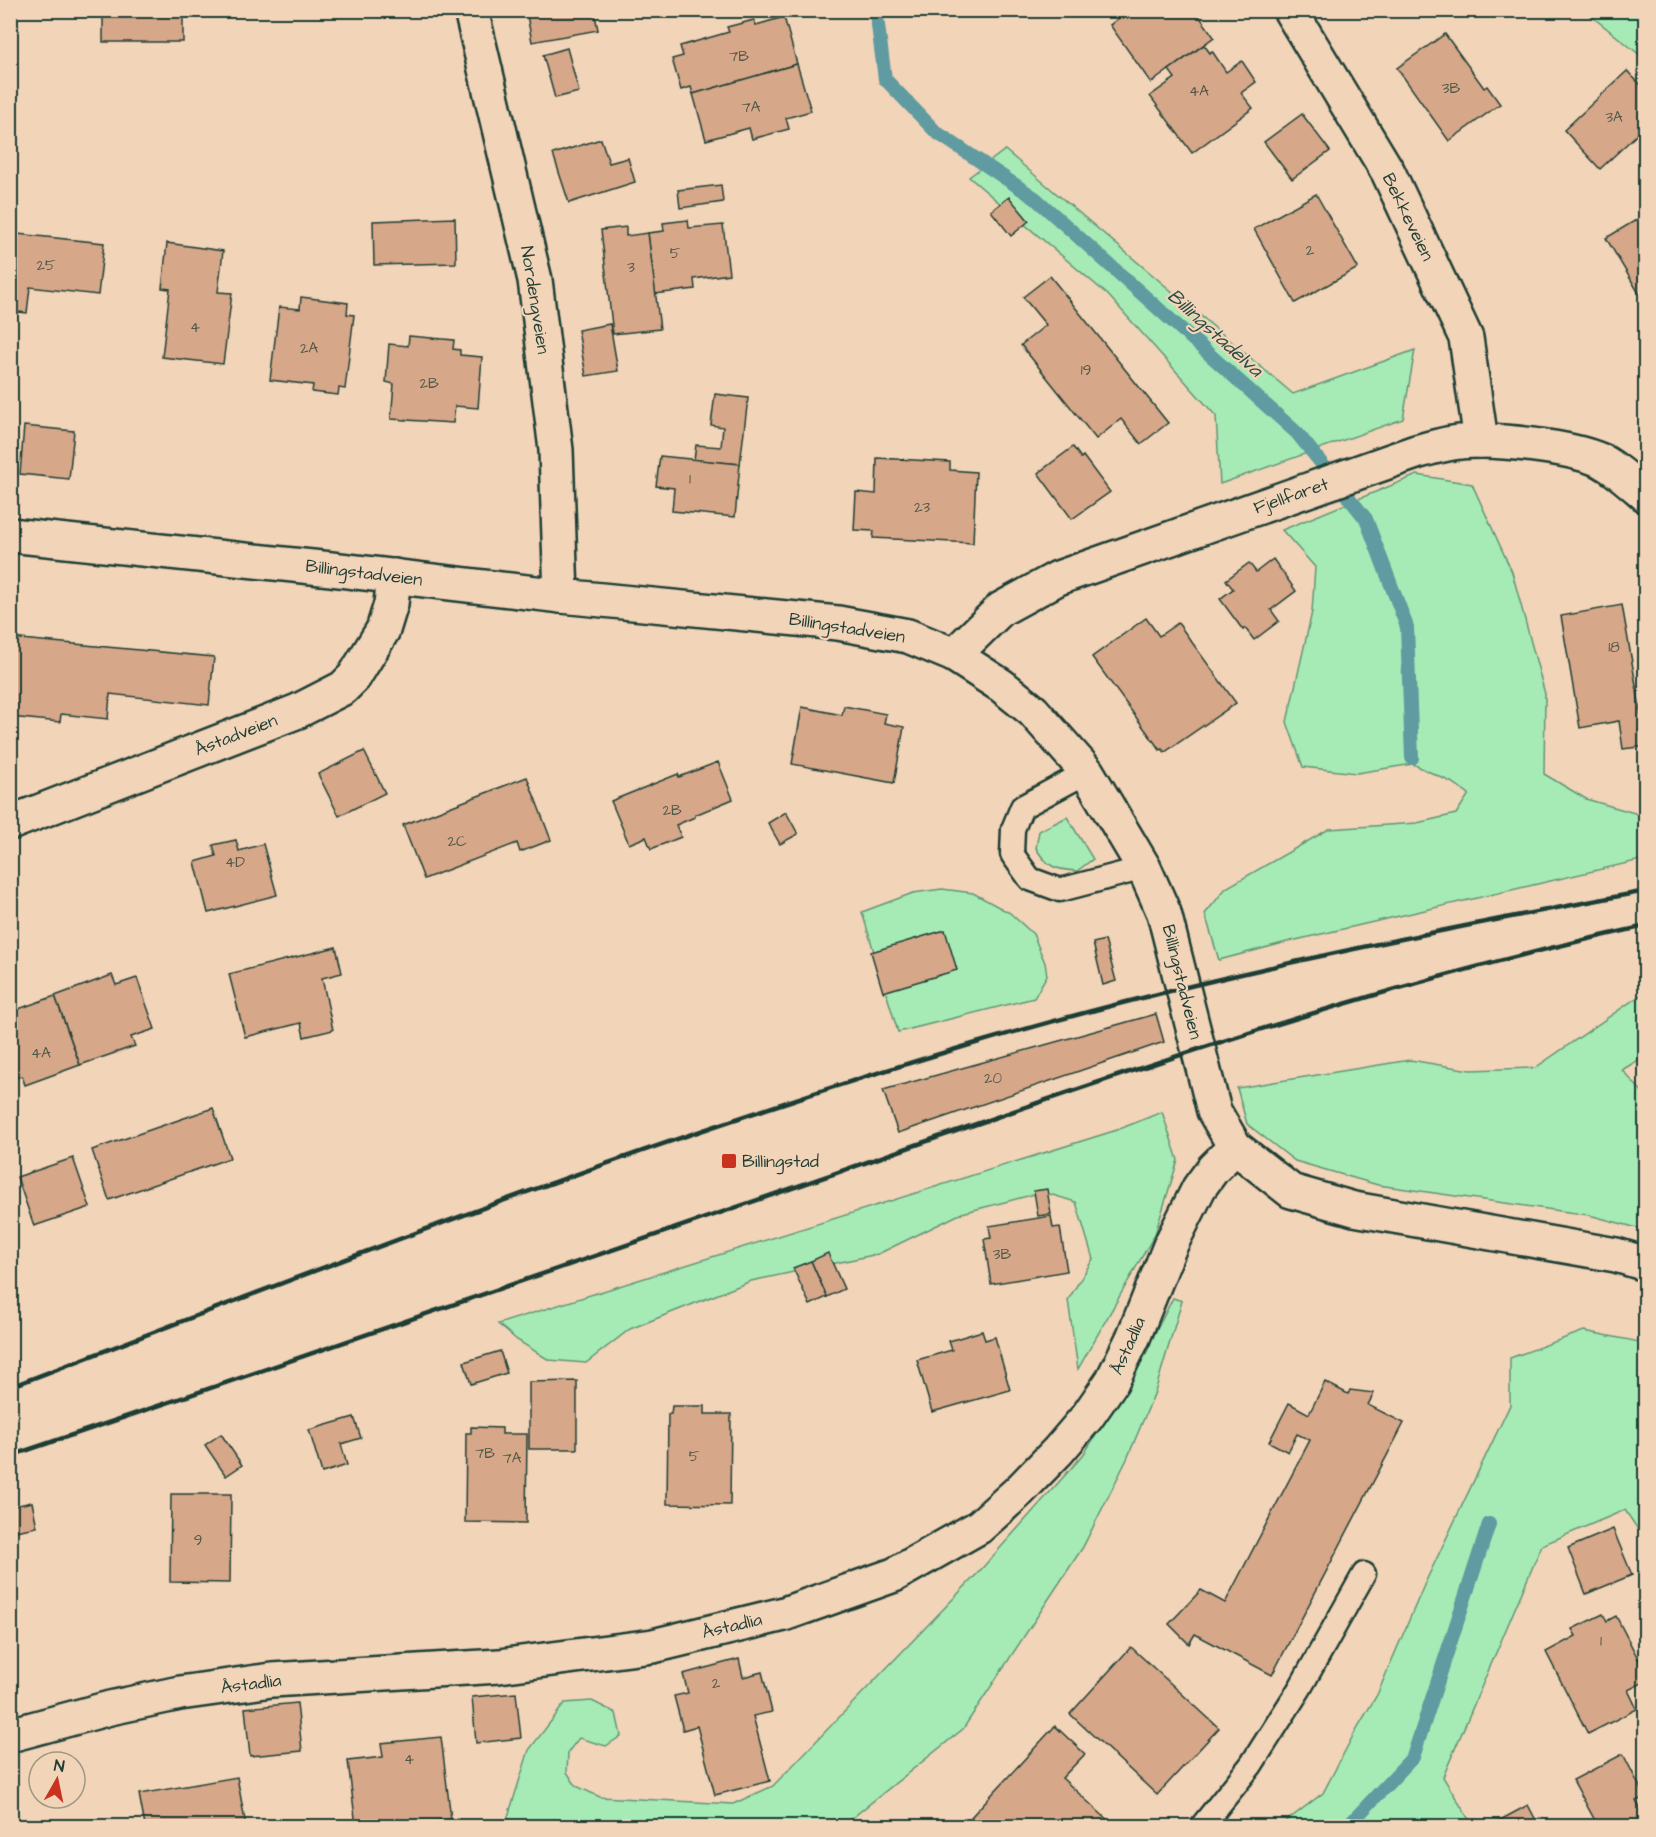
<svg xmlns="http://www.w3.org/2000/svg" width="1656" height="1837" font-family="'Architects Daughter',sans-serif">
<style>
.green{fill:#a6ebb6;stroke:#629475;stroke-width:1.5}
.lines{fill:none;stroke-linecap:round;stroke-linejoin:round}
.stream{stroke:#5f9ba0;stroke-width:14}
.building{fill:#d6a788;stroke:#1f3d34;stroke-width:1.5}
.lane-casing{stroke:#1f3d34;stroke-width:27}
.street-casing{stroke:#1f3d34;stroke-width:38}
.secondary-casing{stroke:#1f3d34;stroke-width:38}
.lane{stroke:#f2d4b8;stroke-width:22}
.street{stroke:#f2d4b8;stroke-width:33}
.secondary{stroke:#f2d4b8;stroke-width:33}
.rail{stroke:#1f3d34;stroke-width:4.5}
.poi-dot{fill:#c8321e;stroke:#f2d4b8;stroke-width:2}
.labels{text-anchor:middle;dominant-baseline:central;stroke-width:4.5;stroke-linejoin:round;paint-order:stroke}
.number-label{font-size:15px;fill:#4d5849}
.street-label{font-size:18px;fill:#1f3d34;stroke:#f2d4b8}
.poi-label{font-size:18px;fill:#1f3d34;stroke:#f2d4b8;text-anchor:start}
.water-label{font-size:20px;font-style:italic;fill:#2a4d46;stroke:#f2d4b8}
</style>
<rect width="100%" height="100%" fill="#f2d4b8"/>
<filter id="ink" filterUnits="userSpaceOnUse"><feTurbulence type="fractalNoise" baseFrequency=".0167" numOctaves="2"/><feDisplacementMap in="SourceGraphic" scale="12" xChannelSelector="R" yChannelSelector="G"/><feConvolveMatrix kernelMatrix="1 2 1 2 8 2 1 2 1" color-interpolation-filters="sRGB"/></filter>
<g filter="url(#ink)">
<g class="green">
<polygon points="1585,11 1645,11 1645,59"/>
<polygon points="1005,150 1293,394 1415,350 1403,419 1220,484 1216,416 1108,295 969,177"/>
<polygon points="1417,475 1472,484 1512,572 1545,694 1544,774 1586,799 1645,816 1645,859 1287,942 1219,960 1205,914 1226,888 1329,829 1417,823 1456,814 1469,794 1455,784 1413,764 1357,773 1303,767 1287,722 1312,612 1315,567 1282,530"/>
<path d="M1067,817L1093,859L1077,871C1056,870 1047,867 1036,848L1039,831Z"/>
<polygon points="942,889 973,893 1010,913 1033,934 1045,963 1047,975 1034,998 898,1032 862,912 913,893"/>
<polygon points="1645,992 1645,1056 1622,1070 1645,1095 1645,1230 1589,1215 1378,1185 1295,1161 1247,1124 1237,1088 1410,1060 1470,1070 1535,1068"/>
<polygon points="1162,1112 1178,1160 1155,1234 1078,1369 1068,1300 1093,1259 1076,1202 1043,1192 962,1213 878,1254 751,1281 630,1329 586,1363 549,1360 517,1340 498,1324 1117,1130"/>
<polygon points="1173,1298 1182,1301 1155,1392 1127,1459 1083,1547 963,1729 842,1826 505,1826 529,1750 565,1703 592,1701 616,1713 621,1736 606,1746 579,1738 568,1752 567,1772 576,1786 600,1797 733,1804 773,1786 977,1574 1083,1455 1127,1388"/>
<polygon points="1584,1331 1645,1343 1645,1540 1625,1510 1542,1545 1443,1777 1473,1826 1280,1826 1323,1793 1356,1730 1377,1695 1425,1583 1510,1405 1510,1358"/>
</g>
<g class="lines">
<g class="stream">
<polyline points="876,10 885,79 936,132 1035,198 1297,433 1366,519 1407,627 1412,758"/>
<polyline points="1348,1826 1413,1757 1489,1524"/>
</g>
</g>
<g class="building">
<rect x="103" y="10" width="80" height="32"/>
<polygon points="526,10 594,10 598,30 532,42"/>
<polygon points="1129,10 1195,10 1214,37 1151,83 1110,25"/>
<polygon points="784,17 797,64 693,94 691,87 681,90 672,59 683,56 680,46 729,32 727,27 754,20 756,25"/>
<polygon points="1445,34 1484,88 1487,86 1500,104 1449,141 1397,68"/>
<polygon points="1204,45 1210,53 1212,51 1226,72 1242,61 1256,82 1241,93 1253,108 1192,153 1150,96 1175,78 1169,70"/>
<polygon points="567,48 579,92 555,98 543,55"/>
<polygon points="797,64 811,111 786,118 789,129 752,139 749,128 706,140 693,94"/>
<polygon points="1627,71 1646,90 1646,126 1600,169 1564,130"/>
<polygon points="1302,114 1330,151 1292,179 1264,142"/>
<polygon points="601,139 609,163 628,158 635,182 569,203 553,154"/>
<polygon points="721,185 723,202 680,208 678,190"/>
<polygon points="1316,194 1358,268 1295,303 1254,229"/>
<polygon points="1009,197 1029,221 1011,236 991,211"/>
<polygon points="1646,214 1646,305 1606,238"/>
<polygon points="455,218 456,263 374,265 373,221"/>
<polygon points="688,220 689,228 723,225 729,274 694,279 695,289 655,294 648,233 664,231 663,223"/>
<polygon points="626,227 626,236 648,233 660,329 613,334 601,230"/>
<polygon points="17,234 104,243 98,295 30,287 27,313 10,311 10,252 15,252"/>
<polygon points="167,243 223,251 218,292 232,293 223,364 162,357 170,289 162,288"/>
<polygon points="1050,276 1168,423 1141,444 1121,419 1096,439 1021,345 1046,325 1023,297"/>
<polygon points="301,297 348,303 347,314 354,315 345,389 339,388 338,395 312,392 313,385 270,380 279,307 300,309"/>
<polygon points="610,324 618,371 586,376 578,330"/>
<polygon points="409,336 454,340 453,349 460,350 460,355 482,357 478,408 455,406 453,423 391,419 394,384 386,382 389,344 408,346"/>
<polygon points="715,394 748,398 740,464 694,460 696,445 721,447 723,427 711,425"/>
<polygon points="24,426 74,431 69,479 20,474"/>
<polygon points="1073,447 1081,458 1083,456 1110,492 1072,519 1038,473"/>
<polygon points="660,456 740,464 735,517 672,511 674,488 656,486"/>
<polygon points="877,458 950,462 950,470 976,472 973,543 873,538 874,531 854,530 856,492 876,494"/>
<polygon points="1273,559 1296,591 1271,610 1279,621 1254,640 1245,628 1243,630 1220,599 1233,589 1226,580 1249,563 1256,572"/>
<polygon points="1622,605 1641,714 1644,713 1646,722 1646,746 1623,749 1619,721 1580,728 1561,616"/>
<polygon points="1146,618 1159,636 1178,623 1236,703 1165,752 1162,749 1160,750 1092,657"/>
<polygon points="10,638 214,657 209,705 110,694 108,719 61,714 60,722 10,717"/>
<polygon points="844,706 886,714 884,723 904,727 894,783 792,764 802,707 842,715"/>
<polygon points="364,751 385,793 339,816 318,774"/>
<polygon points="718,762 733,799 695,815 695,817 676,825 681,837 651,849 646,837 629,844 611,801 678,774 679,777"/>
<polygon points="527,777 551,840 520,852 517,843 424,879 403,825"/>
<polygon points="786,812 798,834 780,844 768,823"/>
<polygon points="236,840 239,851 263,844 277,895 208,913 195,862 216,856 213,845"/>
<polygon points="945,930 957,970 883,992 871,952"/>
<polygon points="1105,940 1116,981 1103,985 1093,943"/>
<polygon points="336,947 342,973 322,978 333,1030 304,1037 301,1023 245,1037 229,974"/>
<polygon points="112,975 116,985 137,978 155,1029 131,1037 135,1046 80,1065 55,996"/>
<polygon points="55,996 80,1065 25,1085 22,1076 10,1079 10,1012"/>
<polygon points="1156,1014 1164,1042 898,1133 883,1090"/>
<polygon points="213,1108 230,1158 109,1200 92,1150"/>
<polygon points="73,1158 90,1207 34,1226 17,1177"/>
<polygon points="1047,1189 1051,1214 1038,1216 1034,1191"/>
<polygon points="1051,1216 1053,1228 1060,1227 1067,1271 991,1284 984,1239 991,1238 989,1226"/>
<polygon points="828,1253 844,1289 827,1297 811,1261"/>
<polygon points="811,1261 827,1297 810,1305 793,1268"/>
<polygon points="982,1331 985,1340 995,1337 1010,1390 932,1412 917,1360 952,1350 949,1341"/>
<polygon points="500,1351 507,1373 471,1384 464,1362"/>
<polygon points="577,1381 577,1449 529,1449 529,1382"/>
<polygon points="1325,1382 1348,1394 1350,1390 1374,1393 1368,1405 1404,1423 1272,1675 1195,1634 1189,1644 1169,1624 1201,1590 1225,1603 1310,1440 1297,1434 1288,1452 1269,1442 1289,1403 1309,1414"/>
<polygon points="672,1406 705,1406 705,1414 731,1414 730,1505 667,1504 668,1414 671,1414"/>
<polygon points="354,1417 361,1438 341,1444 347,1465 322,1473 309,1430"/>
<polygon points="471,1427 502,1428 502,1434 527,1434 526,1523 465,1522 466,1433 471,1433"/>
<polygon points="221,1434 242,1465 226,1476 205,1445"/>
<polygon points="171,1494 231,1494 230,1583 170,1582"/>
<polygon points="32,1502 37,1527 10,1532 10,1507"/>
<polygon points="1613,1529 1632,1575 1586,1594 1568,1548"/>
<polygon points="1603,1614 1607,1621 1616,1616 1646,1674 1646,1681 1628,1690 1637,1709 1588,1734 1546,1652 1576,1636 1572,1629"/>
<polygon points="1131,1647 1219,1728 1157,1795 1070,1714"/>
<polygon points="739,1659 743,1677 762,1672 772,1712 753,1716 770,1781 715,1795 697,1726 683,1730 674,1696 688,1693 683,1674"/>
<polygon points="516,1693 521,1738 476,1743 472,1697"/>
<polygon points="297,1703 302,1751 250,1756 245,1708"/>
<polygon points="1055,1726 1085,1754 1062,1778 1111,1823 1109,1826 981,1826 971,1817"/>
<polygon points="441,1737 451,1819 386,1826 356,1826 348,1761 383,1757 381,1743"/>
<polygon points="1623,1754 1645,1797 1636,1801 1646,1818 1646,1826 1598,1826 1573,1780"/>
<polygon points="237,1777 246,1826 145,1826 139,1794"/>
<polygon points="11,1805 16,1826 10,1826"/>
<polygon points="1528,1805 1539,1826 1492,1826 1491,1825"/>
</g>
<g class="lines">
<g class="lane-casing">
<g id="lane">
<polyline points="1087,772 1022,807 1013,829 1012,854 1030,879 1060,890 1144,868"/>
<polyline points="1202,1826 1251,1765 1300,1688 1364,1574"/>
</g>
</g>
<g class="street-casing">
<g id="street">
<polyline points="471,10 535,280 556,450 561,596"/>
<polyline points="1290,10 1388,172 1466,338 1481,441"/>
<path d="M954,655L1001,609L1058,578L1416,452C1430,448 1446,443 1461,442C1493,438 1572,447 1602,461C1618,470 1632,483 1646,495"/>
<polyline points="10,823 298,711 343,688 354,677 383,630 391,604 394,576"/>
<polyline points="10,1735 110,1708 180,1693 272,1680 499,1666 653,1646 784,1614 894,1575 979,1527 1019,1491 1058,1451 1087,1417 1112,1381 1133,1338 1170,1246 1199,1188 1213,1169 1235,1147"/>
</g>
</g>
<g class="secondary-casing">
<polyline id="secondary" points="10,535 331,569 561,596 838,623 908,636 954,655 1002,686 1033,711 1087,772 1144,868 1164,913 1214,1111 1235,1147 1291,1191 1354,1209 1616,1255 1646,1264"/>
</g>
<use href="#lane" class="lane"/>
<use href="#street" class="street"/>
<use href="#secondary" class="secondary"/>
<g class="rail">
<path d="M10,1387C327,1266 642,1142 966,1046C1189,980 1417,934 1646,891"/>
<path d="M10,1456C286,1363 562,1269 836,1173C1103,1079 1369,986 1646,926"/>
</g>
</g>
</g>
<rect class="poi-dot" x="721" y="1153" width="16" height="16" rx="3"/>
<g class="labels">
<g class="number-label">
<text x="739" y="56">7B</text>
<text x="1451" y="88">3B</text>
<text x="1199" y="91">4A</text>
<text x="751" y="107">7A</text>
<text x="1614" y="117">3A</text>
<text x="1310" y="250">2</text>
<text x="675" y="253">5</text>
<text x="46" y="265">25</text>
<text x="631" y="267">3</text>
<text x="195" y="327">4</text>
<text x="309" y="348">2A</text>
<text x="1086" y="370">19</text>
<text x="429" y="383">2B</text>
<text x="690" y="479">1</text>
<text x="922" y="507">23</text>
<text x="1614" y="647">18</text>
<text x="672" y="810">2B</text>
<text x="457" y="841">2C</text>
<text x="235" y="862">4D</text>
<text x="41" y="1053">4A</text>
<text x="993" y="1078">20</text>
<text x="1002" y="1254">3B</text>
<text x="485" y="1453">7B</text>
<text x="694" y="1456">5</text>
<text x="512" y="1458">7A</text>
<text x="198" y="1540">9</text>
<text x="1601" y="1641">1</text>
<text x="716" y="1683">2</text>
<text x="409" y="1759">4</text>
</g>
<g class="street-label">
<text transform="translate(1408 217) rotate(64)">Bekkeveien</text>
<text transform="translate(535 300) rotate(81)">Nordengveien</text>
<text transform="translate(1291 496) rotate(-19)">Fjellfaret</text>
<text transform="translate(364 573) rotate(7)">Billingstadveien</text>
<text transform="translate(847 628) rotate(9)">Billingstadveien</text>
<text transform="translate(236 735) rotate(-21)">Åstadveien</text>
<text transform="translate(1182 982) rotate(76)">Billingstadveien</text>
<text transform="translate(1128 1346) rotate(-66)">Åstadlia</text>
<text transform="translate(732 1626) rotate(-13)">Åstadlia</text>
<text transform="translate(251 1684) rotate(-7)">Åstadlia</text>
</g>
<g class="poi-label">
<text x="742" y="1161">Billingstad</text>
</g>
<g class="water-label">
<text transform="translate(1215 333) rotate(42)">Billingstadelva</text>
</g>
</g>
<rect width="1656" height="1837" fill="none" stroke="#f2d4b8" stroke-width="36"/>
<rect x="18" y="18" width="1620" height="1801" fill="none" stroke="#1f3d34" stroke-width="2" filter="url(#ink)"/>
<g transform="translate(57 1780) rotate(9)"><circle r="28" fill="#f2d4b8" stroke="#9e9883" stroke-width="1.5"/>
<path d="M0-4.5L10 22L0 15L-10 22Z" fill="#c8321e"/>
<text y="-9" font-size="16" font-weight="bold" text-anchor="middle" fill="#1f3d34">N</text>
</g>
</svg>
